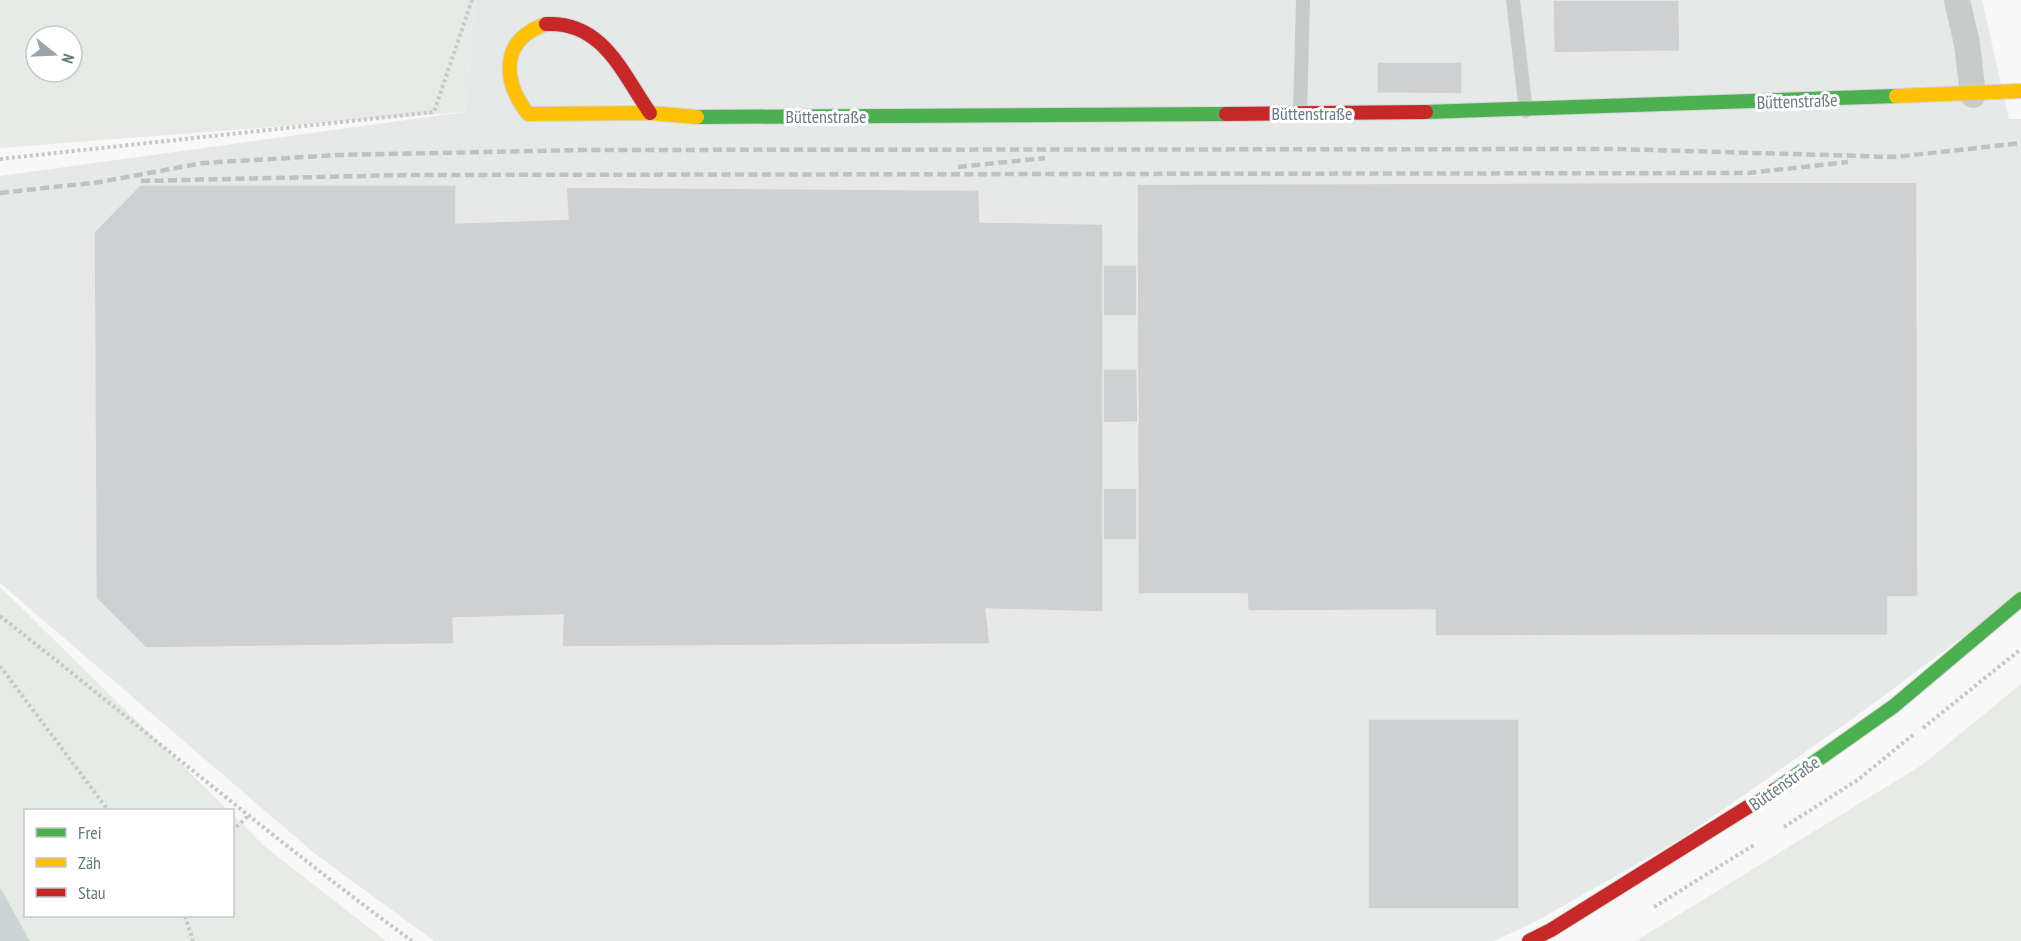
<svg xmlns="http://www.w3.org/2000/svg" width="2021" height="941" font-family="'PT Sans Narrow',sans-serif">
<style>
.built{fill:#e7e9e8}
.green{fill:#e8eae5;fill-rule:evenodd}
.water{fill:#cad5d6}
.building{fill:#cfd0d1;stroke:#e8e8e8;stroke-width:1.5}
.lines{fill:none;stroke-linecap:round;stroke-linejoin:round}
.fast-casing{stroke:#d4d5d6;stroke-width:16}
.slow-casing{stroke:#d4d5d6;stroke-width:16}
.jam-casing{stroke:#d4d5d6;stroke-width:16}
.path{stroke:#c7c8c9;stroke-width:4;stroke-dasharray:3 3;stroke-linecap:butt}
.lane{stroke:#c9cbcb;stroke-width:14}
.street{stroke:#c9cbcb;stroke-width:26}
.fast{stroke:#4caf50;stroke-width:14}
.slow{stroke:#ffc107;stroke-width:14}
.jam{stroke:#c62828;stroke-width:14}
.rail{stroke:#bfc2c2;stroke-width:4.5;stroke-dasharray:9 4.5;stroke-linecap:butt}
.labels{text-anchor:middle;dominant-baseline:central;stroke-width:6;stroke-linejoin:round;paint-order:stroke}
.street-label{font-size:18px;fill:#667880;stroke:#fff}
</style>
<rect width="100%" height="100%" fill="#f8f8f8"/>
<polygon class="built" points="476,0 1982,0 2009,119 2021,119 2021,594 1851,720 1681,839 1533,923 1493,941 434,941 314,853 0,583 0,176 464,112"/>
<g class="green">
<path d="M0,0H476L464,112L0,148ZM36,36H72V72H36Z"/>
<polygon points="0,587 228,810 26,810 26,916 232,916 233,815 264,846 386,941 30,941 0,888"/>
<polygon points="2021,684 2021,941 1636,941 1922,765"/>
</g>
<polygon class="water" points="0,888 1,889 30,941 0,941"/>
<g class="building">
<polygon points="1553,0 1679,0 1680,51 1554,53"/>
<polygon points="1377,62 1462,62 1462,94 1377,93"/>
<polygon points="1917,182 1918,597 1888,597 1888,635 1435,636 1435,610 1248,611 1247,594 1138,594 1137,184"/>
<polygon points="140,185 456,185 456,223 568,219 566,187 979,190 980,222 1103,224 1103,612 986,609 990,644 562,647 563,615 453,618 454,644 146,648 96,598 94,232"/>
<rect x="1103" y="265" width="34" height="51"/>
<polygon points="1103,369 1137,369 1138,422 1103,423"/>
<rect x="1103" y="488" width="34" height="52"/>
<rect x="1368" y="719" width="151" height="190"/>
</g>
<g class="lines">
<g class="fast-casing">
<g id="fast">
<polyline points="1426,112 1896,96"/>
<polyline points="697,117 1226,114"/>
<polyline points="1775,790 1894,706 2021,599"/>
</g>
</g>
<g class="slow-casing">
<g id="slow">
<path d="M546,24C500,40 502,80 528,114L650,113L697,117"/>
<polyline points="1896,96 2021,91"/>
</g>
</g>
<g class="jam-casing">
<g id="jam">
<path d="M546,24C603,21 622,73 650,113"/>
<polyline points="1226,114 1426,112"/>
<polyline points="1529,941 1551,930 1775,790"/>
</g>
</g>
<g class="path">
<polyline points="0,159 434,112 472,0"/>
<path d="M0,616C138,724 271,838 412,941"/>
<polyline points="0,666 108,810"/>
<polyline points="1923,728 2021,649"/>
<polyline points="1784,827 1859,779 1914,734"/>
<polyline points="232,831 249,815"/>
<polyline points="1654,907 1754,845"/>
<polyline points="185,916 193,941"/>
</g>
<g class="lane">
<polyline points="1513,0 1526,111"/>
<polyline points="1300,113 1303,0"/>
</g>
<polyline class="street" points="1957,0 1967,44 1973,95"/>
<use href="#fast" class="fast"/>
<use href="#slow" class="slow"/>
<use href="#jam" class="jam"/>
<g class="rail">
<polyline points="958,167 1045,158"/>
<polyline points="141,181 407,175 1748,173 1848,162"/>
<polyline points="0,193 100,182 203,163 339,155 581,150 1617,149 1895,157 2021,143"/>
</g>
</g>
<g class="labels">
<g class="street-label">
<text transform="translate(1797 101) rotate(-2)">Büttenstraße</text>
<text x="1312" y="113">Büttenstraße</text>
<text x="826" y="116">Büttenstraße</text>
<text transform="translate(1784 783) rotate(-35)">Büttenstraße</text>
</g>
</g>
<rect x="24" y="809" width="210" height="108" fill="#ffffff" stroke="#c2c9cc" stroke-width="1.5"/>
<rect x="36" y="828" width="30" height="9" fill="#4caf50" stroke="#c2c9cc" stroke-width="1.5"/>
<text x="78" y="839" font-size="18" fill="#667880">Frei</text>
<rect x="36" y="858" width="30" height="9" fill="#ffc107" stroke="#c2c9cc" stroke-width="1.5"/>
<text x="78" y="869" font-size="18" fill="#667880">Zäh</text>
<rect x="36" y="888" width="30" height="9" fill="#c62828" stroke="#c2c9cc" stroke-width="1.5"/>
<text x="78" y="899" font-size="18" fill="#667880">Stau</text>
<g transform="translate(54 54) rotate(108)"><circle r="28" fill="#ffffff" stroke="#c2c9cc" stroke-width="1.5"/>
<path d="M0-4.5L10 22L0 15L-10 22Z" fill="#99a5aa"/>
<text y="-9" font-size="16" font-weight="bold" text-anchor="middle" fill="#667880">N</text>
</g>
</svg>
